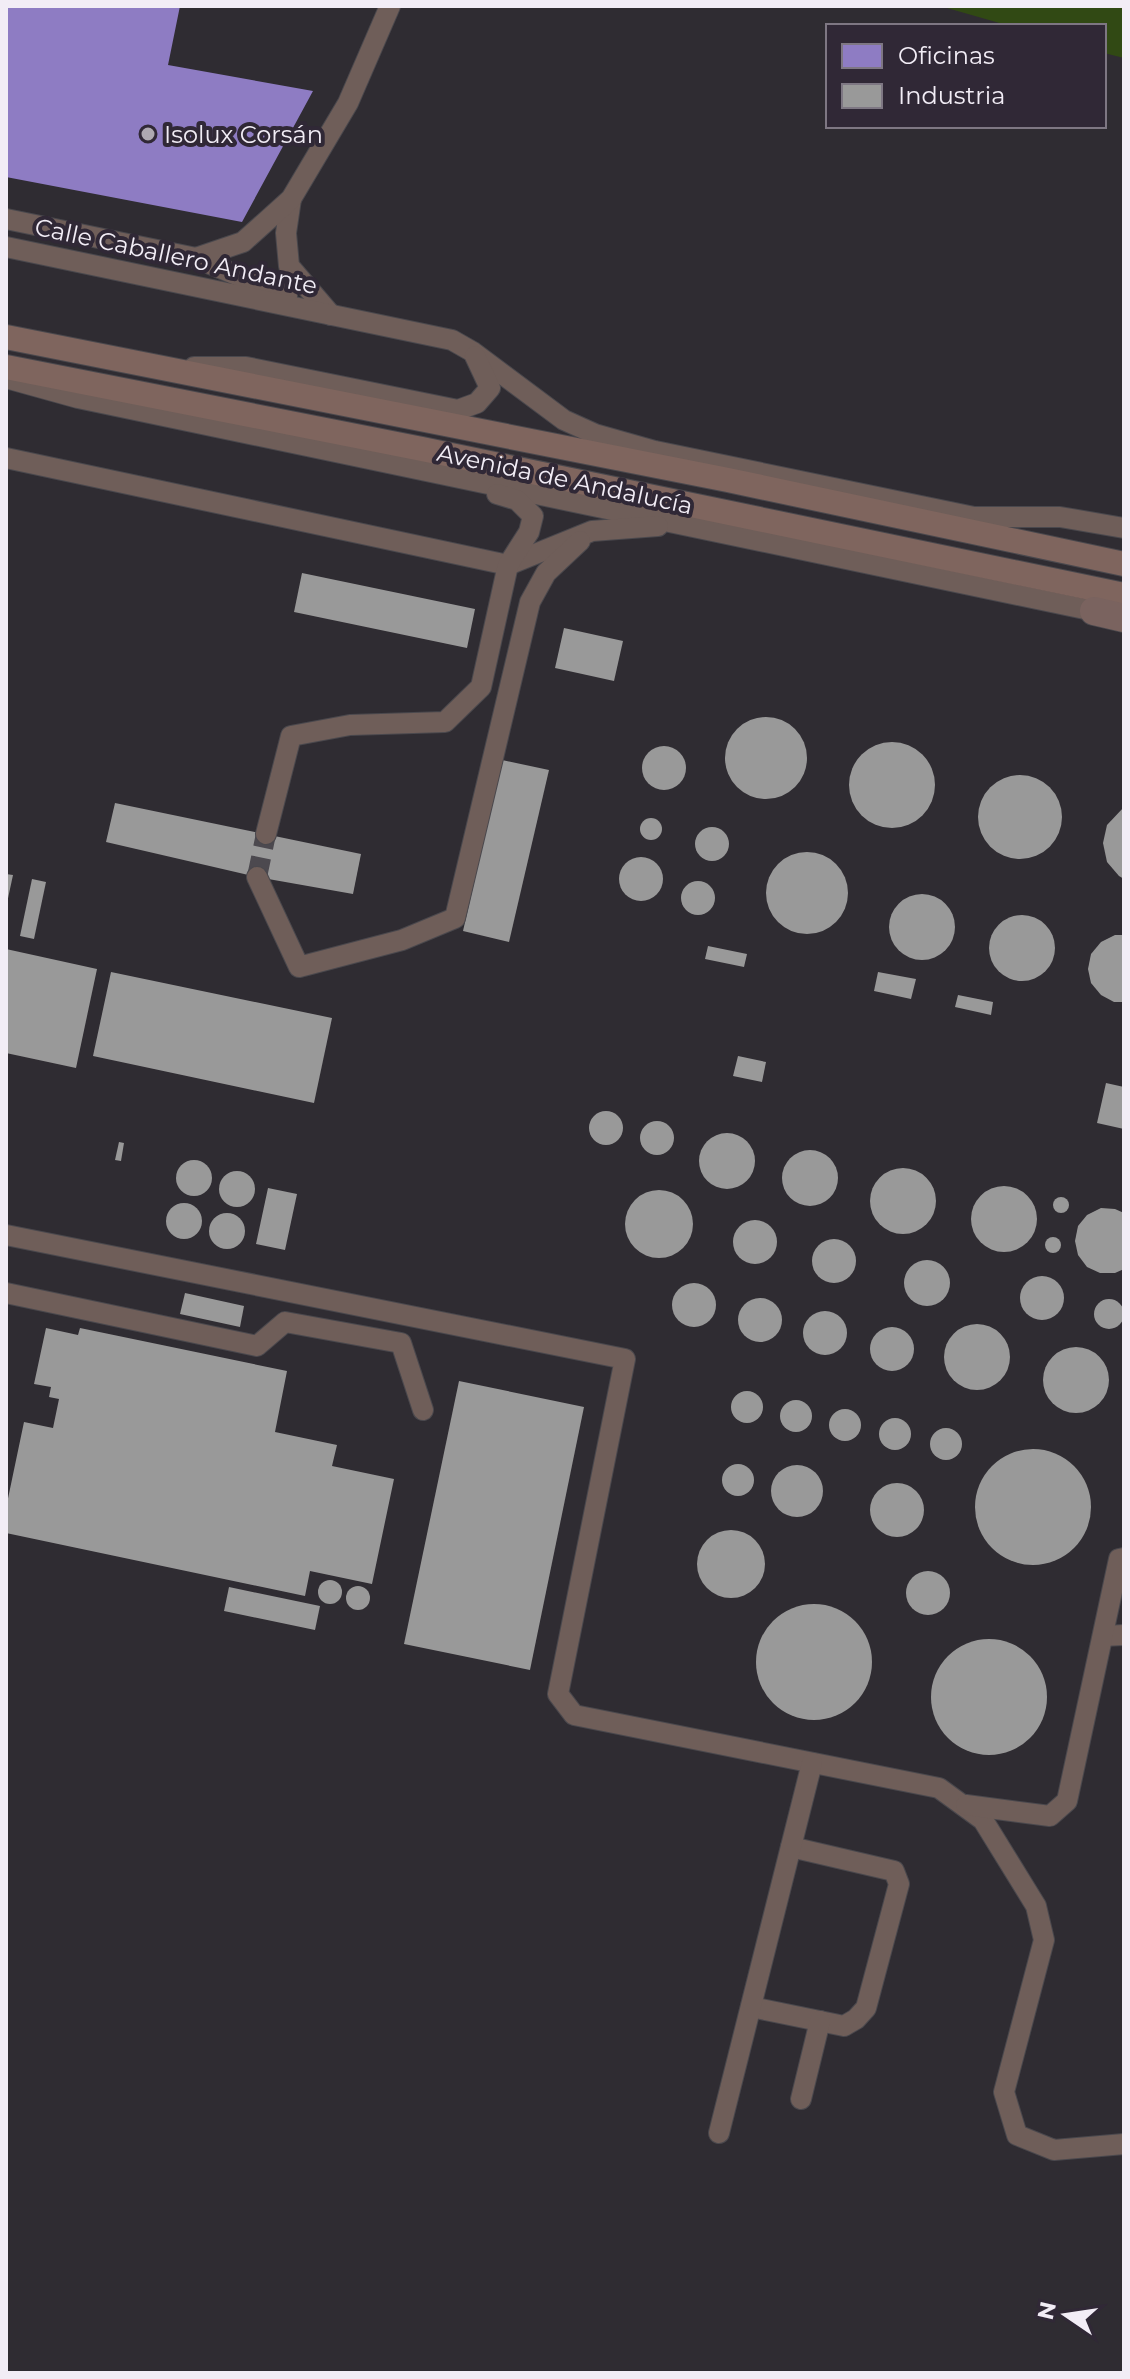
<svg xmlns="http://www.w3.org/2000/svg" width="1130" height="2379" font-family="Montserrat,sans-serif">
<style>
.green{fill:#314914}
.offices{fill:#8e7cc3}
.industry{fill:#999}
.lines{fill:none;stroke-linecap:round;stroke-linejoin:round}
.minor-tunnel{stroke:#4c494f;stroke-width:20;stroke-dasharray:20 10;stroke-linecap:butt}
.minor-casing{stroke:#4a484d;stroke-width:22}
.major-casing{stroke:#4a484d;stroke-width:26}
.highway-casing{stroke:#4a484d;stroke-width:30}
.minor{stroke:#6f5e59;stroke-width:20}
.major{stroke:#7f655e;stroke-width:24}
.highway{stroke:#7a635f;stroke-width:28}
.poi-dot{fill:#aea9b1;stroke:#302836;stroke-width:3}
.labels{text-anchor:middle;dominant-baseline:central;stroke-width:8;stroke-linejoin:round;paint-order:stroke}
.poi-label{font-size:24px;fill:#f2edf6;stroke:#302836;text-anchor:start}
.street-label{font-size:24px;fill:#f2edf6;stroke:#302836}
</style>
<rect width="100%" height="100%" fill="#2f2c32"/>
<polygon class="green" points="940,6 1124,6 1124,58 1104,53 1104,26 1010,26"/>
<polygon class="offices" points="6,6 180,6 168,65 313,91 242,222 6,177"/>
<g class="industry">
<polygon points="302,573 475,609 467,648 294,612"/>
<polygon points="564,628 623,641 614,681 555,668"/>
<circle cx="766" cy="758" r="41"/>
<circle cx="892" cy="785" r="43"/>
<circle cx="664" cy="768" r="22"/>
<polygon points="502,760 549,770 509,942 463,931"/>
<circle cx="1020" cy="817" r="42"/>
<polygon points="115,803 361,854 353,894 257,877 106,842"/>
<polygon points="1124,807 1124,879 1119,876 1107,862 1103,843 1107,825"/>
<circle cx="651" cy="829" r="11"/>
<circle cx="712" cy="844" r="17"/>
<circle cx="807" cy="893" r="41"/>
<circle cx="641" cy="879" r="22"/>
<polygon points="6,874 13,875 7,903 6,903"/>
<polygon points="32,879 46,882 34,939 20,936"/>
<circle cx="698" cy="898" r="17"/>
<circle cx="922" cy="927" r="33"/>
<circle cx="1022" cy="948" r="33"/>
<polygon points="1115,935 1124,935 1124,1002 1114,1002 1101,995 1091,983 1088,969 1091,954 1101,942"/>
<polygon points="708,946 747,954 744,967 705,959"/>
<polygon points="6,949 97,969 76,1068 6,1053"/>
<polygon points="111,972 332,1018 314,1103 93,1056"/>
<polygon points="878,972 916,979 911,999 874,991"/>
<polygon points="958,995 993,1002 991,1015 955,1007"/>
<polygon points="738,1056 766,1062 762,1082 733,1076"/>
<polygon points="1106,1083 1124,1087 1124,1129 1097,1123"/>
<circle cx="606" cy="1128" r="17"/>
<circle cx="657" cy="1138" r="17"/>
<circle cx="727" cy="1161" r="28"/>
<polygon points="119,1142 124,1143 121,1161 115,1160"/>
<circle cx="810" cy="1178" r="28"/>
<circle cx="194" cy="1178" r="18"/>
<circle cx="903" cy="1201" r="33"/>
<circle cx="237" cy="1189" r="18"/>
<circle cx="1004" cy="1219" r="33"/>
<polygon points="268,1188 297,1194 285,1250 256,1244"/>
<circle cx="659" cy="1224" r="34"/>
<circle cx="1061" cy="1205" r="8"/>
<circle cx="184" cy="1221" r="18"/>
<polygon points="1101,1208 1115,1209 1124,1213 1124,1269 1115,1273 1100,1273 1087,1267 1078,1255 1075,1241 1078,1226 1087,1215"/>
<circle cx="227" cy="1231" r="18"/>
<circle cx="755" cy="1242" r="22"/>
<circle cx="1053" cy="1245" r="8"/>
<circle cx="834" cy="1261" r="22"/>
<circle cx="927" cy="1283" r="23"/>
<circle cx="1042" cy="1298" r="22"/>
<circle cx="694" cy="1305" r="22"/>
<polygon points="185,1293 244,1306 240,1327 180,1314"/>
<circle cx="760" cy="1320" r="22"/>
<circle cx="1109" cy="1314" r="15"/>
<circle cx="825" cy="1333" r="22"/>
<circle cx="977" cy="1357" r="33"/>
<circle cx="892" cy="1349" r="22"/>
<polygon points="46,1328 78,1335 80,1328 287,1371 275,1432 337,1445 332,1466 394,1479 372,1584 310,1571 305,1596 6,1533 6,1508 24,1422 53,1428 59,1399 49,1397 51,1387 34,1384"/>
<circle cx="1076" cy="1380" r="33"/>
<polygon points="459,1381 584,1407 530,1670 404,1644"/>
<circle cx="747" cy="1407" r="16"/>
<circle cx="796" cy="1416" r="16"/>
<circle cx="845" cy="1425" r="16"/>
<circle cx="895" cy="1434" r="16"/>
<circle cx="946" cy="1444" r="16"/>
<circle cx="1033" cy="1507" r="58"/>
<circle cx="738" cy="1480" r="16"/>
<circle cx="797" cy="1491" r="26"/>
<circle cx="897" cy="1510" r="27"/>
<circle cx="731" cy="1564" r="34"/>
<circle cx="928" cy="1593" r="22"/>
<circle cx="330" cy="1592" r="12"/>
<circle cx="358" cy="1598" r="12"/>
<polygon points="229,1587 320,1606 315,1630 224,1611"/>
<circle cx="814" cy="1662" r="58"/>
<circle cx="989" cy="1697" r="58"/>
</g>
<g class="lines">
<polyline class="minor-tunnel" points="257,877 266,834"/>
<g class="minor-casing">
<g id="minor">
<polyline points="291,199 286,233 289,266 331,315"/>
<polyline points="6,219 196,258 287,296"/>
<polyline points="6,247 452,340 473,352 564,420 595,434 655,451 974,517 1060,517 1124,528"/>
<polyline points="196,258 243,242 291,199 348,103 390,6"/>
<polyline points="194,367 246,367 458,410 477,403 490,388 475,356"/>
<polyline points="6,378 78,398 1104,613"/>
<polyline points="6,458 508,565 592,531 658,526"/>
<polyline points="266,834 291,736 350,725 445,722 481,687 508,565 529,532 533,516 517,500 497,494"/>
<polyline points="257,877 299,967 402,940 455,918 530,602 546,573 580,541"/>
<polyline points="6,1235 625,1359 558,1694 574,1715 939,1788 983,1820 1036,1906 1044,1940 1004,2092 1017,2135 1054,2150 1124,2144"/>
<polyline points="6,1293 257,1346 285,1322 401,1343 423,1410"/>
<polyline points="1103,1636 1124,1635"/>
<polyline points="966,1805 1050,1816 1067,1801 1119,1559 1124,1558"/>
<polyline points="751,2007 844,2026 856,2019 866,2008 899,1884 894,1871 791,1847"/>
<polyline points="801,2099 820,2021"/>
<polyline points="719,2133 812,1763"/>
</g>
</g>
<g class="major-casing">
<g id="major">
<polyline points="6,337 728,480 1124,564"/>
<polyline points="6,367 422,449 1124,595"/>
</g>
</g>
<g class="highway-casing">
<polyline id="highway" points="1094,611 1124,618"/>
</g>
<use href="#minor" class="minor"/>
<use href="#major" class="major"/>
<use href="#highway" class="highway"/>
</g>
<circle class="poi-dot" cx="148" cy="134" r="8"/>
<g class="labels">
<g class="poi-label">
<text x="164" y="134">Isolux Corsán</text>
</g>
<g class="street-label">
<text transform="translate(176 256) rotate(12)">Calle Caballero Andante</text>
<text transform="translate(565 479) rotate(12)">Avenida de Andalucía</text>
</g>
</g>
<rect width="1130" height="2379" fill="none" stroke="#f2edf6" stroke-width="16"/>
<rect x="826" y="24" width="280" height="104" fill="#302836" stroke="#7e7783" stroke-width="2"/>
<rect x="842" y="44" width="40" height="24" fill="#8e7cc3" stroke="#7e7783" stroke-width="2"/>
<text x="898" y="64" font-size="24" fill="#f2edf6">Oficinas</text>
<rect x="842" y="84" width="40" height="24" fill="#999999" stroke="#7e7783" stroke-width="2"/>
<text x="898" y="104" font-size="24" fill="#f2edf6">Industria</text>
<g transform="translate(1066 2315) rotate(283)" stroke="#302836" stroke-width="6" paint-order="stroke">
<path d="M0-6L14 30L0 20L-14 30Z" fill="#f2edf6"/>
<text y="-12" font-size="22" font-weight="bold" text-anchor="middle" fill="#f2edf6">N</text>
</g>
</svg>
